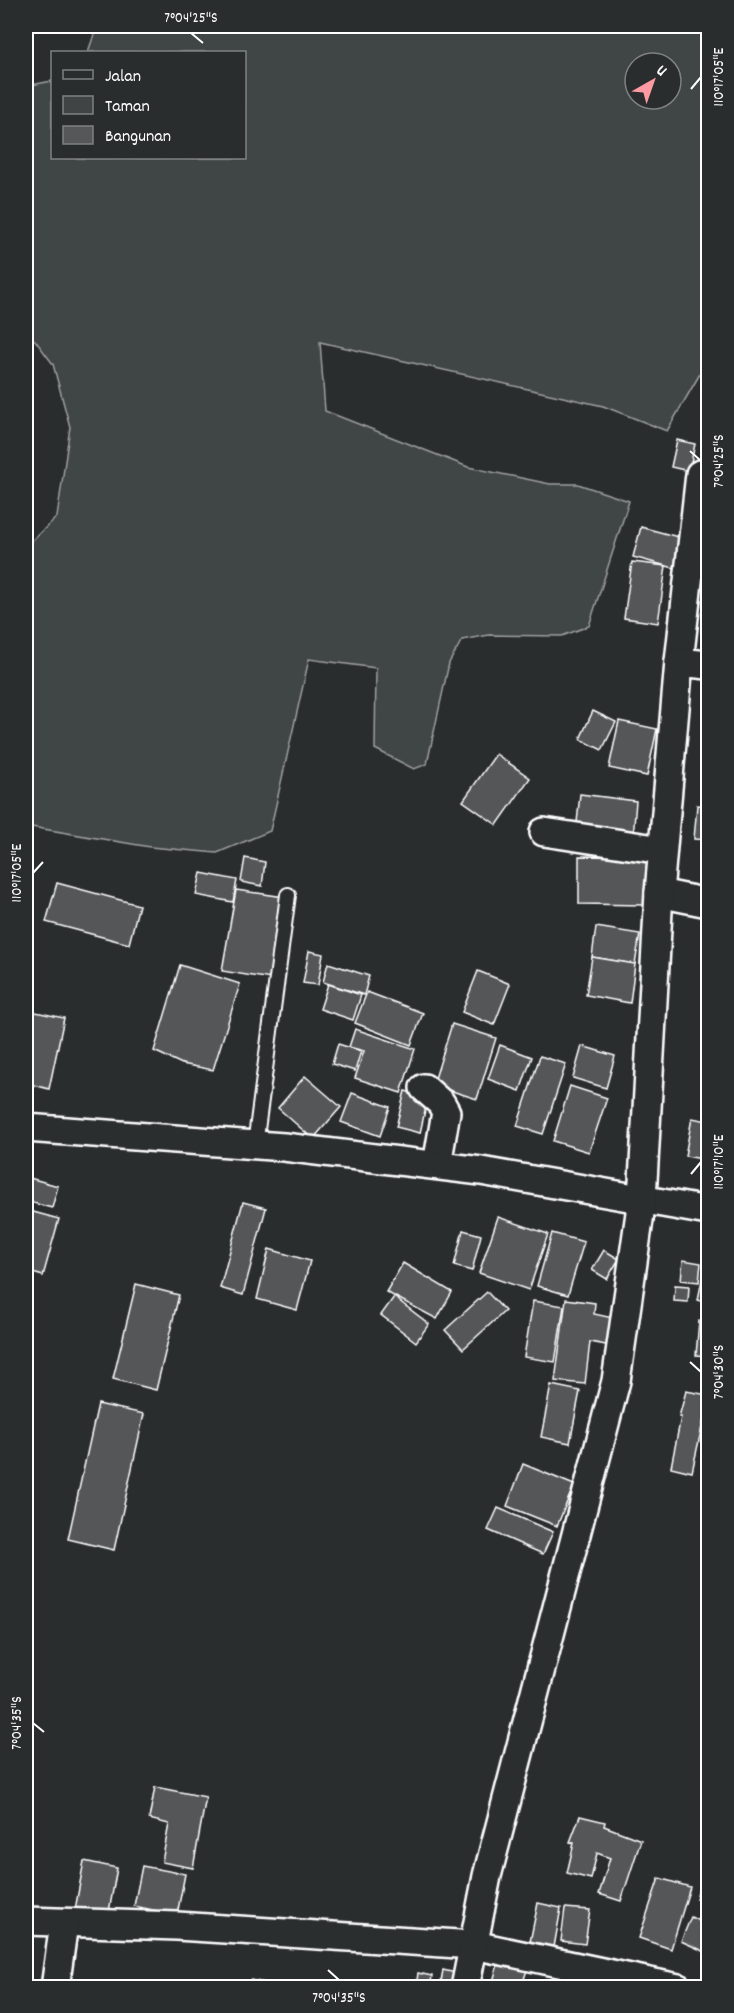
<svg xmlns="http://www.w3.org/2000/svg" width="734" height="2013" font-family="Dekko,sans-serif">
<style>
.green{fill:#414445;stroke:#a0a2a2;stroke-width:1.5;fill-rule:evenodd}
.building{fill:#555758;stroke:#fff;stroke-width:1.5}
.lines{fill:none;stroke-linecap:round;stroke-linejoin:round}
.service-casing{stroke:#fff;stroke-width:18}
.minor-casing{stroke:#fff;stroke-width:32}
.service{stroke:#2a2d2e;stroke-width:14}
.minor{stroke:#2a2d2e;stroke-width:27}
.ticks{fill:none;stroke:#fff;stroke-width:2}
.neatline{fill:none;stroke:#fff;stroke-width:2}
.ticks-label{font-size:15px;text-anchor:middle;fill:#fff}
</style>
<rect width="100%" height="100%" fill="#2a2d2e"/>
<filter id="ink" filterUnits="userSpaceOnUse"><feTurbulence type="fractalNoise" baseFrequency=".0167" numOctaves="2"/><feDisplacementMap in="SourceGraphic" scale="12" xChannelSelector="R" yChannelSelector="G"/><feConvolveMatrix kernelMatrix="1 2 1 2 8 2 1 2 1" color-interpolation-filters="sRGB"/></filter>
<g filter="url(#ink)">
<path class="green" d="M97,26H708V360L667,431L603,406L320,342L325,411L468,467L550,484H578L629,501L589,626L562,636L489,635L462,640L449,663L427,764L414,769L375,749L376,668L309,659L270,831L217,853L150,847L26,826V546L57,517L70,427L53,364L35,340L26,336V86L52,81V158H244V52H88ZM635,63H671V99H635Z"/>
<g class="building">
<polygon points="677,440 695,444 689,471 671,467"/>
<polygon points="641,527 682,538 674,568 633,557"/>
<polygon points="632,562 666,566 658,623 624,618"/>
<polygon points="593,711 616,722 602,750 580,739"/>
<polygon points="619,721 657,729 647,776 609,768"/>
<polygon points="496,754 530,778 497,825 463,801"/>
<polygon points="580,794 636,801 633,838 576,832"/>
<polygon points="697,805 708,806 708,840 694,839"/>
<polygon points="579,856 647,857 646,905 579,904"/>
<polygon points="245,858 265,862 262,886 241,882"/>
<polygon points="201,873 237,880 233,902 196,895"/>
<polygon points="57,883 139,905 129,944 46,922"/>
<polygon points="236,890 284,897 271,979 222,971"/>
<polygon points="596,927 640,934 635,964 592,957"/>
<polygon points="309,951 323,954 318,985 303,983"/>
<polygon points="592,957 635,964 630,1003 586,995"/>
<polygon points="328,963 369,976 364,995 323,982"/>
<polygon points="180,965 240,984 213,1070 182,1064 154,1051"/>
<polygon points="478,971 510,984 494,1025 462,1012"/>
<polygon points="328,984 361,995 353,1020 320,1009"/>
<polygon points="367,992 423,1013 411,1045 355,1023"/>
<polygon points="26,1010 64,1018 49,1089 26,1083"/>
<polygon points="452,1024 496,1038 477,1099 433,1085"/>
<polygon points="355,1029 415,1049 401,1093 355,1078 364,1051 349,1047"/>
<polygon points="338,1044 361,1051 355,1071 332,1064"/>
<polygon points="500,1045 532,1057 520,1091 488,1079"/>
<polygon points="582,1046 615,1056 606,1088 573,1078"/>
<polygon points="540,1056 566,1064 543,1134 517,1126"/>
<polygon points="305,1076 341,1107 313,1139 278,1108"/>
<polygon points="570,1086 607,1098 589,1152 553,1141"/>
<polygon points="405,1091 428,1097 420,1133 396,1127"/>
<polygon points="352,1093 390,1107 380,1136 341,1122"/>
<polygon points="692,1118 708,1121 708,1160 685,1156"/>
<polygon points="26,1177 58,1186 52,1208 26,1201"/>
<polygon points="243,1202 266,1208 243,1295 220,1288"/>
<polygon points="26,1210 59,1219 43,1276 26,1271"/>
<polygon points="498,1217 548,1234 529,1290 479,1273"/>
<polygon points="463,1230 481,1235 472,1271 454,1266"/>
<polygon points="552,1233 584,1242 568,1295 537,1286"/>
<polygon points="269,1249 310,1261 297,1310 257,1299"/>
<polygon points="708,1249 708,1303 698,1300"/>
<polygon points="604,1250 619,1259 607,1279 592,1270"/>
<polygon points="683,1260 701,1263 699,1282 681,1280"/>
<polygon points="403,1263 452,1292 437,1319 386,1292"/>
<polygon points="136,1284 179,1295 156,1390 113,1379"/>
<polygon points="675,1285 689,1286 688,1302 674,1301"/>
<polygon points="487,1292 505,1311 463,1349 445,1330"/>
<polygon points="394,1297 429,1324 416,1342 381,1315"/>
<polygon points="566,1299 595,1303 594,1314 622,1320 616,1347 590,1342 585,1384 555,1381"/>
<polygon points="533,1301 564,1306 555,1362 524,1357"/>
<polygon points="699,1321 708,1322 708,1356 696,1355"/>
<polygon points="551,1385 580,1391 570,1443 541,1437"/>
<polygon points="686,1391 708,1395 706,1404 708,1404 708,1423 703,1422 692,1472 671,1467 681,1417 679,1417"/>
<polygon points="98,1404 144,1414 114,1550 68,1539"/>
<polygon points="523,1464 574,1485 557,1526 507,1506"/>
<polygon points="498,1508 553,1532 543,1554 488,1530"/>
<polygon points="155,1787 206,1797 193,1868 162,1862 169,1824 149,1819"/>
<polygon points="580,1816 605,1822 604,1826 641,1840 621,1901 599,1894 610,1858 597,1853 591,1879 567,1873 574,1843 570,1842"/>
<polygon points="84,1861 117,1868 108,1917 75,1910"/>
<polygon points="142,1866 185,1874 177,1915 134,1906"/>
<polygon points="702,1876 708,1877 708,1902 696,1899"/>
<polygon points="659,1878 690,1887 671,1949 639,1938"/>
<polygon points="538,1903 561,1908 554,1947 530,1942"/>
<polygon points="708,1905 708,1953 681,1941 691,1917 703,1923"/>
<polygon points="565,1908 590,1910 585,1944 561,1941"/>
<polygon points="499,1961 527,1970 521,1988 491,1988"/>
<polygon points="443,1970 460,1974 458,1988 440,1988"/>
<polygon points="418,1973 432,1976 430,1988 416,1988"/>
<polygon points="250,1980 282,1986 282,1988 249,1988"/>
</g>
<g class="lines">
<g class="service-casing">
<polyline id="service" points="255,1145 288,895"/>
</g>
<g class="minor-casing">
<g id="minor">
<polyline points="679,662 700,474"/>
<polyline points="544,832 662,850"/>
<polyline points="659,893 708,903"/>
<polyline points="424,1088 441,1103 446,1112 437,1165"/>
<polyline points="26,1128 284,1147 481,1171 708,1211"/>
<polyline points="26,1921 177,1926 474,1945 678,1988"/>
<polyline points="55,1988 64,1923"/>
<polyline points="465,1988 487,1876 616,1381 642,1199 659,893 679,662 708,665"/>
</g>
</g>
<use href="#service" class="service"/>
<use href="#minor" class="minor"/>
</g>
</g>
<path class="ticks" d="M191,33L203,43M691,89L701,77M690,451L701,461M33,873L43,862M691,1174L701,1162M690,1362L701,1372M33,1723L44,1732M328,1970L339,1980"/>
<rect width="734" height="2013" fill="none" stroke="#2a2d2e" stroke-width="66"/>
<rect x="51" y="51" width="195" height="108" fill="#2a2d2e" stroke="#7f8182" stroke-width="1.5"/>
<rect x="63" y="70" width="30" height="9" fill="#2a2d2e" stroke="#7f8182" stroke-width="1.5"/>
<text x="105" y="81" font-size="18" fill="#ffffff">Jalan</text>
<rect x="63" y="96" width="30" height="18" fill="#414445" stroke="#7f8182" stroke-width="1.5"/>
<text x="105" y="111" font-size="18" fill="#ffffff">Taman</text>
<rect x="63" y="126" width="30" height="18" fill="#555758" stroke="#7f8182" stroke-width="1.5"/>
<text x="105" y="141" font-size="18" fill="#ffffff">Bangunan</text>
<g transform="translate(653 81) rotate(40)"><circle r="28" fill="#2a2d2e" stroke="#7f8182" stroke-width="1.5"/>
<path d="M0-4.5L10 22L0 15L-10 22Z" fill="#ff9aa2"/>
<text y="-9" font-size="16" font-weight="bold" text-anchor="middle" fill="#ffffff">U</text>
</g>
<rect x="33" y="33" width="668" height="1947" class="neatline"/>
<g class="ticks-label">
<text x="191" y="22">7°04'25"S</text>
<text transform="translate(718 77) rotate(-90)" y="5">110°17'05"E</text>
<text transform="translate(718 461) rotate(-90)" y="5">7°04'25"S</text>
<text transform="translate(16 873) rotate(-90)" y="5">110°17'05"E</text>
<text transform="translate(718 1162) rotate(-90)" y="5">110°17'10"E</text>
<text transform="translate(718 1372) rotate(-90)" y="5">7°04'30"S</text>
<text transform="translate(16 1723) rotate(-90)" y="5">7°04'35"S</text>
<text x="339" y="2002">7°04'35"S</text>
</g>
</svg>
